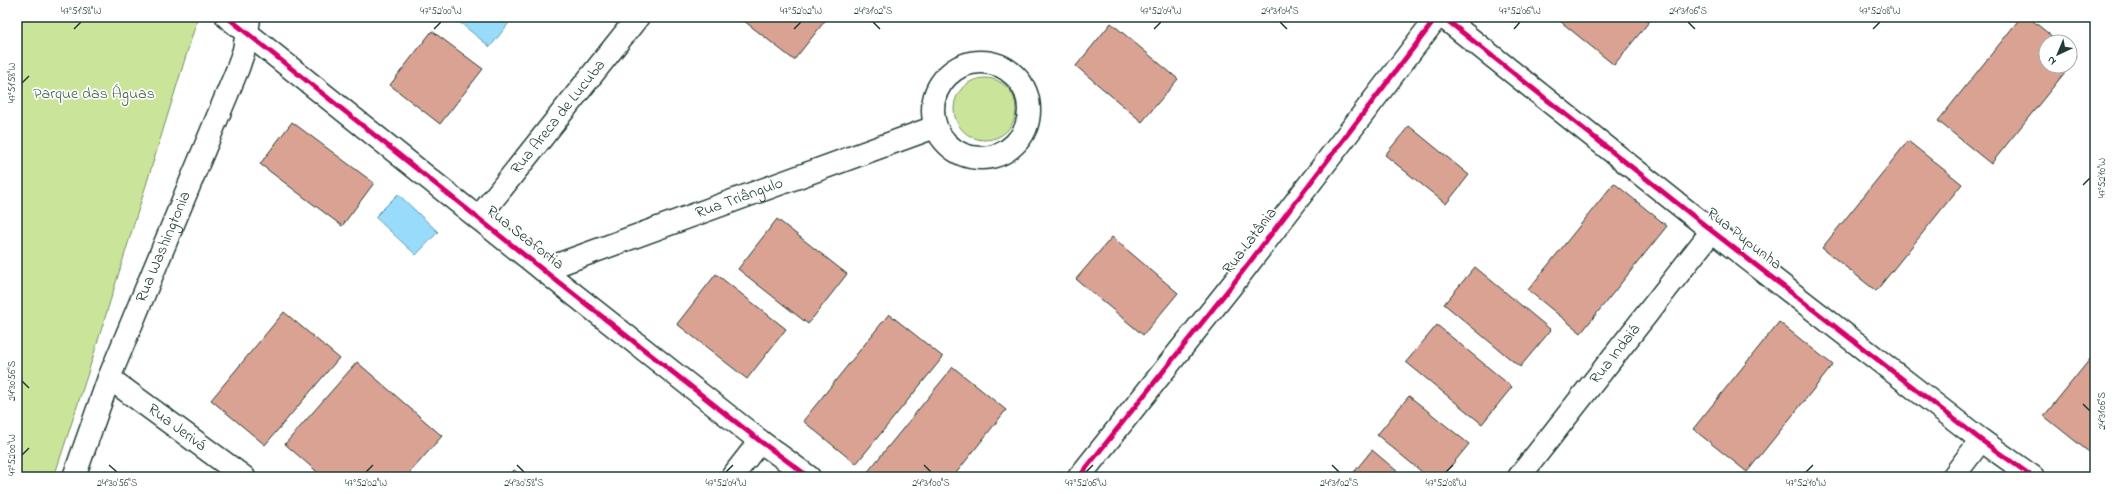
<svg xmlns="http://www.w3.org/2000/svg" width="2112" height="494" font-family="'Indie Flower',sans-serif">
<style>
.green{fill:#cae49a;stroke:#749067}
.water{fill:#98dbfa;stroke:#689cab}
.building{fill:#daa293;stroke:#1f3d34}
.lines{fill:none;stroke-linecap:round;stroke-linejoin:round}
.minor-casing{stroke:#1f3d34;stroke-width:25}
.minor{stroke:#fff;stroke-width:22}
.cycleway-casing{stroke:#fff;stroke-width:8}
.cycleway{stroke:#d6006c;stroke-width:5}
.ticks{fill:none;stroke:#1f3d34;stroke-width:1.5}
.labels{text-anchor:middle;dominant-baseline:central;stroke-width:3.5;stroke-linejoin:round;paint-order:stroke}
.park-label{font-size:16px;fill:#415e48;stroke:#fff}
.street-label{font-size:16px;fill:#1f3d34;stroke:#fff}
.neatline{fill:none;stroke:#1f3d34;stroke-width:1.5}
.ticks-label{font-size:10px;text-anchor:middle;fill:#1f3d34}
</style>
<rect width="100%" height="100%" fill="#fff"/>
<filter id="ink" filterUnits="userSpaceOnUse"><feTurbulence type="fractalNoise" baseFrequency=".025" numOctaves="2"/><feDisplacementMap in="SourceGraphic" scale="8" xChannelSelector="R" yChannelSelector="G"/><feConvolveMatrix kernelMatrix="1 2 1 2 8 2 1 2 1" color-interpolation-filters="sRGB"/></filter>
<g filter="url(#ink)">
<g class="green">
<polygon points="17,17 198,17 87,376 54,477 17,477"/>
<circle cx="985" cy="109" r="31"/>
</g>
<g class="water">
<polygon points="453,17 501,17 509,23 490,47"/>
<polygon points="398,194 438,232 416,255 375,217"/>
</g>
<g class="building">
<polygon points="739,17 828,17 794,60"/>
<polygon points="1555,17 1653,17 1614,65"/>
<polygon points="2021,17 2028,17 2059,42 2046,42 2046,66 2070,66 1991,164 1938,121"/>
<polygon points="1111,23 1178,79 1142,122 1076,66"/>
<polygon points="432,31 483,69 440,124 390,85"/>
<polygon points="2070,51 2077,56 2070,65"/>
<polygon points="292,122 374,183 342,226 260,164"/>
<polygon points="1409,126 1469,175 1446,204 1385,155"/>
<polygon points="1908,141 1962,184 1876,291 1822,248"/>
<polygon points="1614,183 1667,226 1581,333 1528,290"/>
<polygon points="777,219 847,274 808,324 738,269"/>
<polygon points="1112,237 1178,293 1143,335 1076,279"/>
<polygon points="1475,267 1551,330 1520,367 1444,304"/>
<polygon points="716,274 786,329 747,379 677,324"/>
<polygon points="284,312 339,358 265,445 211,400"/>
<polygon points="889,314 943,357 856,464 803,421"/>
<polygon points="1779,322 1833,365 1747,472 1693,429"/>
<polygon points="1437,325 1512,387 1482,424 1406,362"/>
<polygon points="2095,353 2095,457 2044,416"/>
<polygon points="357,362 442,436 406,477 323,477 285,444"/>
<polygon points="953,367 1006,410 953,477 870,477 866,474"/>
<polygon points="1409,396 1469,444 1442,477 1428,477 1377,435"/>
<polygon points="1372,450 1404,477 1350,477"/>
<polygon points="514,470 523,477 508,477"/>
</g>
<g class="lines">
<g class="minor-casing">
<g id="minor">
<polyline points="227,17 543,270 760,441 809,477"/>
<polyline points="1443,17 1712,231 1981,440 2033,477"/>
<circle cx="981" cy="110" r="48"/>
<path id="s1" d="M478,218L638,17"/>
<path id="s2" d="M543,270L935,127"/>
<path id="s3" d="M109,378L244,477"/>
<path id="s4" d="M74,477L109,378L238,68L244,50L249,19"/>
<polyline points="732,477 760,441"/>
<polyline points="1079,477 1236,280 1437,17"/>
<path id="s5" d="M1519,477L1712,231"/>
<polyline points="1953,477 1981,440"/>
</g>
</g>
<use href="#minor" class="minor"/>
<g class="cycleway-casing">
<g id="cycleway">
<polyline points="227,17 543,270 760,441 809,477"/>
<polyline points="1443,17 1712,231 1981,440 2033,477"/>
<polyline points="1079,477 1236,280 1437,17"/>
</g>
</g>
<use href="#cycleway" class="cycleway"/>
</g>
</g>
<path class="ticks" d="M873,22L880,29M1280,22L1287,29M1688,22L1695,29M74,29L81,22M434,29L441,22M794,29L801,22M1154,29L1161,22M1514,29L1520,22M1873,29L1880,22M22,83L29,76M2083,185L2090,178M22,381L29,388M2083,404L2090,411M22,455L29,448M109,465L117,472M517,465L524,472M924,465L931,472M1332,465L1339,472M366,472L373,465M726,472L733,465M1086,472L1093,465M1446,472L1453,465M1806,472L1813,465"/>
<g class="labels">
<g class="park-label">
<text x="94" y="94">Parque das Águas</text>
</g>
<g class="street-label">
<text stroke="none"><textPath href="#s1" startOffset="129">Rua Areca de Lucuba</textPath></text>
<text stroke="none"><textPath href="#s2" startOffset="209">Rua Triângulo</textPath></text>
<text transform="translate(525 238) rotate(38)">Rua Seafortia</text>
<text transform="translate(1744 239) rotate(38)">Rua Pupunha</text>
<text transform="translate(1250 241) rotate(-53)">Rua Latânia</text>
<text stroke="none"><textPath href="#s4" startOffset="247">Rua Washingtonia</textPath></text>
<text stroke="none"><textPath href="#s5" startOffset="156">Rua Indaiá</textPath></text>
<text stroke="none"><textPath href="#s3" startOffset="84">Rua Jerivá</textPath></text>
</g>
</g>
<rect width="2112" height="494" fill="none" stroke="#fff" stroke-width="44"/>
<g transform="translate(2058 54) rotate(224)"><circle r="19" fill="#ffffff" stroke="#a5b1ae"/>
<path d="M0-3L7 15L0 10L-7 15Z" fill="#1f3d34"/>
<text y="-6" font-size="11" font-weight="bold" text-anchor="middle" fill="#1f3d34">N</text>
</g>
<rect x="22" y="22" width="2068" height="450" class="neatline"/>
<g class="ticks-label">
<text x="81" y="14">47°51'58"W</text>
<text x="441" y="14">47°52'00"W</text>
<text x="801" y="14">47°52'02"W</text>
<text x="873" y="14">24°31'02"S</text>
<text x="1161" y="14">47°52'04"W</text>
<text x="1280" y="14">24°31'04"S</text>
<text x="1520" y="14">47°52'06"W</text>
<text x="1688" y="14">24°31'06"S</text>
<text x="1880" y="14">47°52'08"W</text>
<text transform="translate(11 83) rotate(-90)" y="4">47°51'58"W</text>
<text transform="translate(2101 178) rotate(-90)" y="4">47°52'10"W</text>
<text transform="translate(11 381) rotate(-90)" y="4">24°30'56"S</text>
<text transform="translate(2101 411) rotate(-90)" y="4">24°31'06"S</text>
<text transform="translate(11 455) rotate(-90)" y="4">47°52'00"W</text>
<text x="117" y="486">24°30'56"S</text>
<text x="366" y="486">47°52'02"W</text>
<text x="524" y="486">24°30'58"S</text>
<text x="726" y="486">47°52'04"W</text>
<text x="931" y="486">24°31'00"S</text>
<text x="1086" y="486">47°52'06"W</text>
<text x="1339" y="486">24°31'02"S</text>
<text x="1446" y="486">47°52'08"W</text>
<text x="1806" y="486">47°52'10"W</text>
</g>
</svg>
